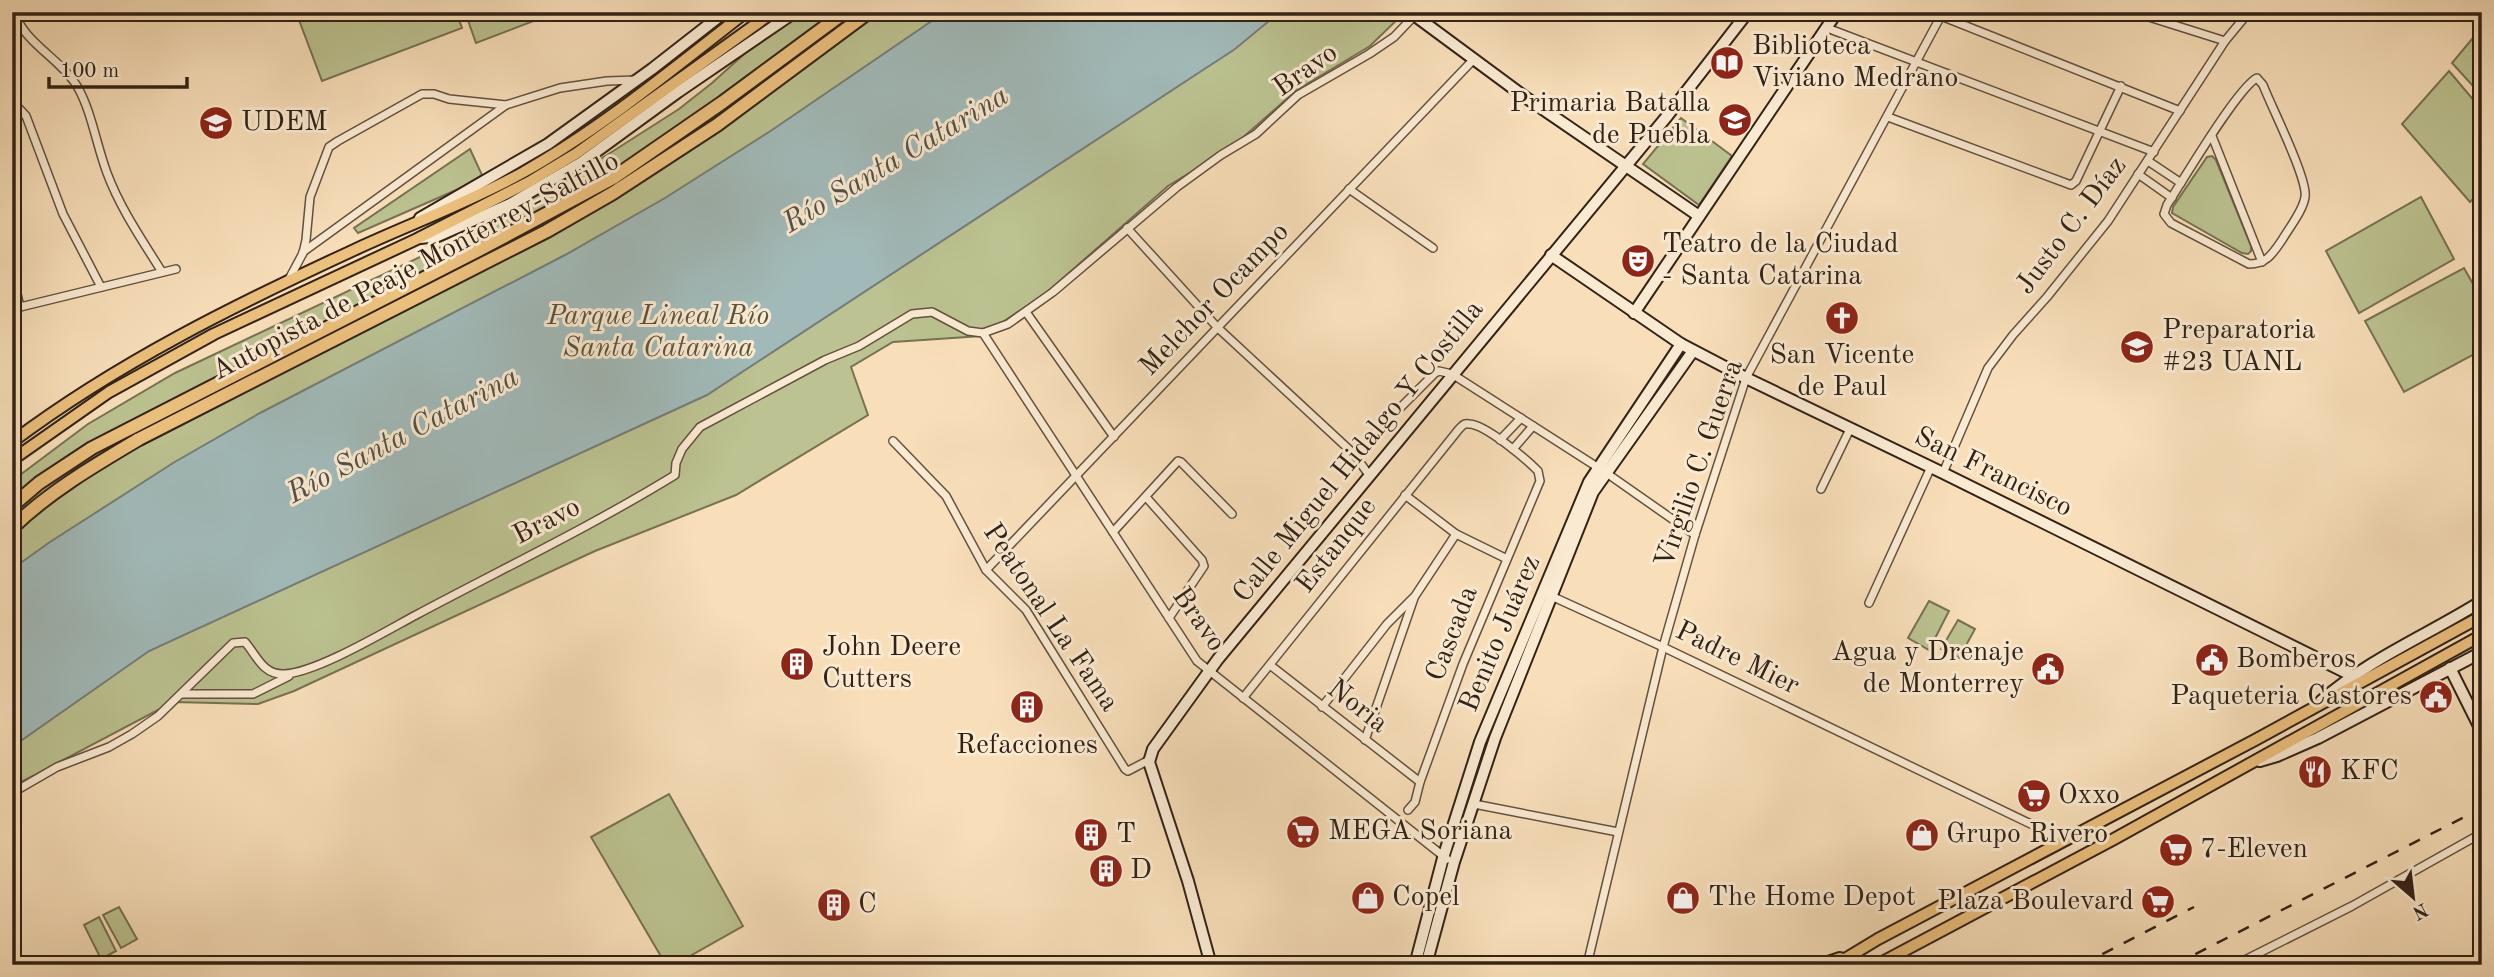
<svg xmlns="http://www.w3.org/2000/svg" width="2494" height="977" font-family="'Old Standard TT',serif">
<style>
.green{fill:#bcc291;stroke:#777254;stroke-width:2}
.water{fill:#a1bab9;stroke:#757d78;stroke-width:2}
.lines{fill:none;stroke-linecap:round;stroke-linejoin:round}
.street-casing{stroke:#64513f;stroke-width:10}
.secondary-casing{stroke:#322216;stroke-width:14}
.primary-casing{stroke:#322216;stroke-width:14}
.highway-casing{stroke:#322216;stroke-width:16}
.street{stroke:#faead2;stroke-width:7}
.secondary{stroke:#faead2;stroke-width:10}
.primary{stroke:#ecc07d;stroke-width:10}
.highway{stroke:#ecc07d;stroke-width:12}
.rail{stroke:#322216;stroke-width:2.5;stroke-dasharray:12 12;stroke-linecap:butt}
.labels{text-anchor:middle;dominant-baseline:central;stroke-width:6;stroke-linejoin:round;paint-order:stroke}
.poi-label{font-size:28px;fill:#322216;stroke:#faead2;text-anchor:start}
.street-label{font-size:28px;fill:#322216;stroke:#faead2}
.park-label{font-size:28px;font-style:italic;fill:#5b523b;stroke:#faead2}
.water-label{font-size:30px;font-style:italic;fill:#535047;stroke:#faead2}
</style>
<rect width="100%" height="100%" fill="#f8dfba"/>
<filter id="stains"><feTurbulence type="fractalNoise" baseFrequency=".00286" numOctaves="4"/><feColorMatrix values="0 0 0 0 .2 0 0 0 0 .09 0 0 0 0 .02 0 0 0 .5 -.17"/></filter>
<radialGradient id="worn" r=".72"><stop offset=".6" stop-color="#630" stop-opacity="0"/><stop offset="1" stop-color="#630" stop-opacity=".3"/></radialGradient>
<g class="green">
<polygon points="296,12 456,12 462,28 322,81"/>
<polygon points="465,12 557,12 476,43"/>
<polygon points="791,12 1405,12 1370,46 1297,90 1232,147 1168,186 1046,293 982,336 893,342 851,367 868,415 736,495 595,551 294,691 258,704 173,702 12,787 12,481 88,424 175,373 477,230 607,155 679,109 712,83"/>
<polygon points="2482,27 2482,96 2452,63"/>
<polygon points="2449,71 2482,110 2482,190 2470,202 2402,124"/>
<polygon points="1681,118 1732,156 1699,205 1643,164"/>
<polygon points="470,149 482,175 463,187 358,233 354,228"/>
<polygon points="2212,156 2216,160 2251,246 2251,251 2248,254 2242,253 2172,213 2173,207 2207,157"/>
<polygon points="2421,197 2454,259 2359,313 2326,251"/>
<polygon points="2464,268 2482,300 2482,350 2404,392 2365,321"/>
<polygon points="1929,601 1949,611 1929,650 1908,638"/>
<polygon points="1958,620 1975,629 1959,658 1941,649"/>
<polygon points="669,794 743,926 674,965 666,965 591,837"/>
<polygon points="119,907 137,939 121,948 103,915"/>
<polygon points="99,917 116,951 101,959 84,925"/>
</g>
<polygon class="water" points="945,12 1280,12 1235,49 707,395 149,651 12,747 12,569 50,542 173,463 260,413 565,255 665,198 772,130"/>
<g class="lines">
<g class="street-casing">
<g id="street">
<path d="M14,12C25,44 60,58 77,86C92,112 96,144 107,173C120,208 142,240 162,272"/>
<polyline points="2133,12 2225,41"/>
<polyline points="1941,16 2180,111"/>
<polyline points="1827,28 2154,152"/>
<path d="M2257,78L2263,85C2271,106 2308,179 2305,197C2303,211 2289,228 2282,240C2273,253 2267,264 2249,264L2171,223L2164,214L2167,205C2182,182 2238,87 2257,78Z"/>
<polyline points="12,101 26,116 63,214 101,287"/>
<polyline points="1888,117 2071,185 2076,181 2121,86"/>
<polyline points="2212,136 2262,262"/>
<polyline points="2148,161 2181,183"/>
<polyline points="2138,174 2172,198"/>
<polyline points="1349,189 1433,248"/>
<polyline points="1127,228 1218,328 1354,454 1369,475"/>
<polyline points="303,252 506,105"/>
<polyline points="12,272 20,307"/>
<polyline points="288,281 303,253 306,240 310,197 329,147 338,141 422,94 434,94 449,99 506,105 560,88 607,81 637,80"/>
<polyline points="12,309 176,269"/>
<polyline points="1026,312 1114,437"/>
<polyline points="983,333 1197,661 1447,859"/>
<polyline points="1500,440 1521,418"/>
<polyline points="893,441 946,496 986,570 1026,610 1125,769 1128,771 1149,760"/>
<polyline points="1513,449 1533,426"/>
<polyline points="1354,454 1435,373 1439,371 1452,374 1605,472 1695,535"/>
<polyline points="1943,473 1988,368 2013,335 2047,297 2108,221 2225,41 2249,12"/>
<polyline points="1821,489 1850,429"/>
<polyline points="1405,495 1456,534 1505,558"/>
<polyline points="1146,497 1202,560 1204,566 1169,618"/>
<polyline points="1113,532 1178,461 1181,462 1232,514"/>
<polyline points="986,570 1473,60"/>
<polyline points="1549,595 1663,647 2064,840"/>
<polyline points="1869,603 1931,467"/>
<polyline points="1270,665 1420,782"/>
<polyline points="182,694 253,694 289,676"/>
<path d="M1243,698L1459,429C1463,425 1464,423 1469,424C1485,424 1526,459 1538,471L1540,481L1463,664L1420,782L1415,802L1408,810"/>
<polyline points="1322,707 1387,624 1415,596 1456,534"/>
<polyline points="1365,740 1414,598"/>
<path d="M12,793L57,767L109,747L132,734L158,716L233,643L245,642C257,656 263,675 284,674C316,673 386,631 416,615C502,569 592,526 675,475L676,463L682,449L700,427L825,360L859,346L912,314L932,312L968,331L983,333L1008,324L1053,292L1177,187L1221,155L1256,134L1298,95L1369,54L1394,37L1417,13"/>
<polyline points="1474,804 1618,832"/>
<polyline points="1587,965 1663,647 1695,535 1746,378 1943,12"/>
<polyline points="2235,965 2352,906 2482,833"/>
</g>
</g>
<g class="secondary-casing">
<g id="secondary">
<polyline points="1410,12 1525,97 1699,216"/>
<polyline points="420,218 548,144 652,69 725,12"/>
<polyline points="420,238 438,236 510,204 582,162 678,92 795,12"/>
<polyline points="1551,255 1681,344 1746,378 1943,473 2351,675"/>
<polyline points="1634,313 1837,12"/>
<polyline points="2450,668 2482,732"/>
<path d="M2321,701C2372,657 2426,636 2482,601"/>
<polyline points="2260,761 2277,756 2318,738 2482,652"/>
<polyline points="1211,965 1188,881 1149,762 1153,749 1218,659 1668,115 1748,12"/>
<polyline points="1415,965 1443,858 1480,742 1589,482 1681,344"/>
<polyline points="1426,965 1454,862 1495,738 1593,492 1693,351"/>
</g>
</g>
<g class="primary-casing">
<g id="primary">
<path d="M12,442C117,363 235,305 354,250C410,224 468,203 522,173C602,128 674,68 746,12"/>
<polyline points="12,460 109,392 214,334 417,239 529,182 577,153 773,12"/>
<polyline points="1819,965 1840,958"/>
<polyline points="1835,965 1878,939 2255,740 2482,616"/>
<polyline points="1877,965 2114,839 2482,635"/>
</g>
</g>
<g class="highway-casing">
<g id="highway">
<polyline points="12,506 39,483 92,448 479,250 613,178 723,102 845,12"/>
<path d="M12,528C49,492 95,465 139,439L547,231L613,193L717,125L869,12"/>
</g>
</g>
<use href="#street" class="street"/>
<use href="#secondary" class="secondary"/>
<use href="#primary" class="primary"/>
<use href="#highway" class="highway"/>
<g class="rail">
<polyline points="2081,965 2194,907"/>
<polyline points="2174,965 2482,808"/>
</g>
</g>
<defs>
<g id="library-disc" transform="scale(1.75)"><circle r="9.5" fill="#8f2418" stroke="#faead2"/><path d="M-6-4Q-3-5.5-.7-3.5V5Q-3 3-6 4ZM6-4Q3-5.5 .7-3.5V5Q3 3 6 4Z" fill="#fff"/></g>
<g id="school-disc" transform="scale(1.75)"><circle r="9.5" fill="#8f2418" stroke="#faead2"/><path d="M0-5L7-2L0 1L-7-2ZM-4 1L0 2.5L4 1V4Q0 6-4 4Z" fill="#fff"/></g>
<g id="university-disc" transform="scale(1.75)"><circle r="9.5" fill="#8f2418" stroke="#faead2"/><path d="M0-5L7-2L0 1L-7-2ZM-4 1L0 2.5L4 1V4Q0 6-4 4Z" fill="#fff"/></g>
<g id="theatre-disc" transform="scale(1.75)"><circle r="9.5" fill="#8f2418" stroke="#faead2"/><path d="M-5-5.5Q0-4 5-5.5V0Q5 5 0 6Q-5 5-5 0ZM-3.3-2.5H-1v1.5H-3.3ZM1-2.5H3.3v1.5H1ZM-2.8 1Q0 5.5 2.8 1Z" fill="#fff"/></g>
<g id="church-disc" transform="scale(1.75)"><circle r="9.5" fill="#8f2418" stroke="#faead2"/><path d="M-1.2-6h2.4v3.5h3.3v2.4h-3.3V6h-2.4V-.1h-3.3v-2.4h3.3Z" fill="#fff"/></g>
<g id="civic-disc" transform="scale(1.75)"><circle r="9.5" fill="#8f2418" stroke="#faead2"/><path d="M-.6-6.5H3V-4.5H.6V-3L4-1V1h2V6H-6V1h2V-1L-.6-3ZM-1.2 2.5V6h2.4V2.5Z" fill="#fff"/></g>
<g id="building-disc" transform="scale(1.75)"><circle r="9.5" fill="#8f2418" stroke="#faead2"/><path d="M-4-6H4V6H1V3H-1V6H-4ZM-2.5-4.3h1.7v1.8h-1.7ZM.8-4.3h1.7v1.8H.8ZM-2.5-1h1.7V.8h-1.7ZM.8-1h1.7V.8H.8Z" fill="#fff"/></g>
<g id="restaurant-disc" transform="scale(1.75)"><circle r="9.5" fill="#8f2418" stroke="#faead2"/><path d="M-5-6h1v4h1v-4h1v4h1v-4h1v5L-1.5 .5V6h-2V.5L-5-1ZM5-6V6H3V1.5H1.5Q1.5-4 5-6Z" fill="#fff"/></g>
<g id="supermarket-disc" transform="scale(1.75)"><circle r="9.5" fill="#8f2418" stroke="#faead2"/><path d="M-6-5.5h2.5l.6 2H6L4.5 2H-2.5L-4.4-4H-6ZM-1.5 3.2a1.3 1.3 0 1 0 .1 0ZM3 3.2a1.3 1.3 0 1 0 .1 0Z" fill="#fff"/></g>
<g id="shop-disc" transform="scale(1.75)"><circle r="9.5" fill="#8f2418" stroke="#faead2"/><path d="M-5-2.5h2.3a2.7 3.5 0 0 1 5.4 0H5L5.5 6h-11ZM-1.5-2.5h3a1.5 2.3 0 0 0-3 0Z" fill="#fff"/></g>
</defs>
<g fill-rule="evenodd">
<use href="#library-disc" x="1727" y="63"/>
<use href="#school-disc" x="1735" y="120"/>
<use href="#university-disc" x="216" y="123"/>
<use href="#theatre-disc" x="1638" y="261"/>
<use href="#church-disc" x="1842" y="318"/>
<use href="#school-disc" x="2137" y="347"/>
<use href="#civic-disc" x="2212" y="660"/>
<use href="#building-disc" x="797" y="664"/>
<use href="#civic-disc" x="2048" y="669"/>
<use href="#civic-disc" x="2436" y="697"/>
<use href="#building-disc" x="1027" y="707"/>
<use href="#restaurant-disc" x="2315" y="772"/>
<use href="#supermarket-disc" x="2034" y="796"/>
<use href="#supermarket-disc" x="1303" y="832"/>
<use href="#building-disc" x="1091" y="835"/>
<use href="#shop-disc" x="1922" y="835"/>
<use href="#supermarket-disc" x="2176" y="850"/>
<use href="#building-disc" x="1106" y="871"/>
<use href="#shop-disc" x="1368" y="898"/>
<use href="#shop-disc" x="1683" y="898"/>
<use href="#supermarket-disc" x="2158" y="902"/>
<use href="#building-disc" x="834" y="905"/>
</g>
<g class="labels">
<g class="poi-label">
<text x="1752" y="47">Biblioteca<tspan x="1752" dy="32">Viviano Medrano</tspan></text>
<text x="1710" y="104" text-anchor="end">Primaria Batalla<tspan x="1710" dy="32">de Puebla</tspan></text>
<text x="241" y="123">UDEM</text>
<text x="1662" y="245">Teatro de la Ciudad<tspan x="1662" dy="32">- Santa Catarina</tspan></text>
<text x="2162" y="331">Preparatoria<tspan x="2162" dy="32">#23 UANL</tspan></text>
<text x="1842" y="356" text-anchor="middle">San Vicente<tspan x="1842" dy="32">de Paul</tspan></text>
<text x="822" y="648">John Deere<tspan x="822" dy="32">Cutters</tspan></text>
<text x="2024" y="653" text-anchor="end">Agua y Drenaje<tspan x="2024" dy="32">de Monterrey</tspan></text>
<text x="2236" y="660">Bomberos</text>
<text x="2412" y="697" text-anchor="end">Paqueteria Castores</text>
<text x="1027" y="746" text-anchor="middle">Refacciones</text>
<text x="2340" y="772">KFC</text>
<text x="2058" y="796">Oxxo</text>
<text x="1328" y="832">MEGA Soriana</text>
<text x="1116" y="835">T</text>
<text x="1946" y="835">Grupo Rivero</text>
<text x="2200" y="850">7-Eleven</text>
<text x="1130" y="871">D</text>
<text x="1392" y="898">Copel</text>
<text x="1708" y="898">The Home Depot</text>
<text x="2134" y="902" text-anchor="end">Plaza Boulevard</text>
<text x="858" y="905">C</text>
</g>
<g class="street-label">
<text transform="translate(1306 71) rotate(-35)">Bravo</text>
<text transform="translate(2072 226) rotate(-53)">Justo C. Díaz</text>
<text transform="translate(416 267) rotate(-28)">Autopista de Peaje Monterrey-Saltillo</text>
<text transform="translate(1215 300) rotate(-46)">Melchor Ocampo</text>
<text transform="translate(1359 452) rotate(-51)">Calle Miguel Hidalgo Y Costilla</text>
<text transform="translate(1700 464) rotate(-71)">Virgilio C. Guerra</text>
<text transform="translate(1993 473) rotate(26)">San Francisco</text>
<text transform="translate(547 522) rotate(-27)">Bravo</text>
<text transform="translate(1337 546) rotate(-52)">Estanque</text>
<text transform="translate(1050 618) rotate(56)">Peatonal La Fama</text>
<text transform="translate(1198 620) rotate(55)">Bravo</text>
<text transform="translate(1453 634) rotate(-69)">Cascada</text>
<text transform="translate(1501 634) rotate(-67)">Benito Juárez</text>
<text transform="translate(1737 659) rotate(26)">Padre Mier</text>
<text transform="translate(1357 707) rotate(38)">Noria</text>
</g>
<g class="park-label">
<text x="658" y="317">Parque Lineal Río<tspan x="658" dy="32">Santa Catarina</tspan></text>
</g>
<g class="water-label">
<text transform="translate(896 160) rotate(-31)">Río Santa Catarina</text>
<text transform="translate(403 436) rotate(-28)">Río Santa Catarina</text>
</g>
</g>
<rect width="2494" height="977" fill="none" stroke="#f8dfba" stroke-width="42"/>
<rect x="14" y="14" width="2466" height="949" fill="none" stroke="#322216" stroke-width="3.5"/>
<rect x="21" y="21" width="2452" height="935" fill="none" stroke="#322216" stroke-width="2"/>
<g transform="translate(2413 897) rotate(152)" stroke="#faead2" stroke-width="5" paint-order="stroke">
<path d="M0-5L12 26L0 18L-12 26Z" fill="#322216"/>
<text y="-10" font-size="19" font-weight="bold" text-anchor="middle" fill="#322216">N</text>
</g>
<path d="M49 77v10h138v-10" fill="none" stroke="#322216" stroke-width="3.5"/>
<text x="60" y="77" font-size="21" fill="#322216" stroke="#faead2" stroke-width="5" paint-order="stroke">100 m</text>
<rect width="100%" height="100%" filter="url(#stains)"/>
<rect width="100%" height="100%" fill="url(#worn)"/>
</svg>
